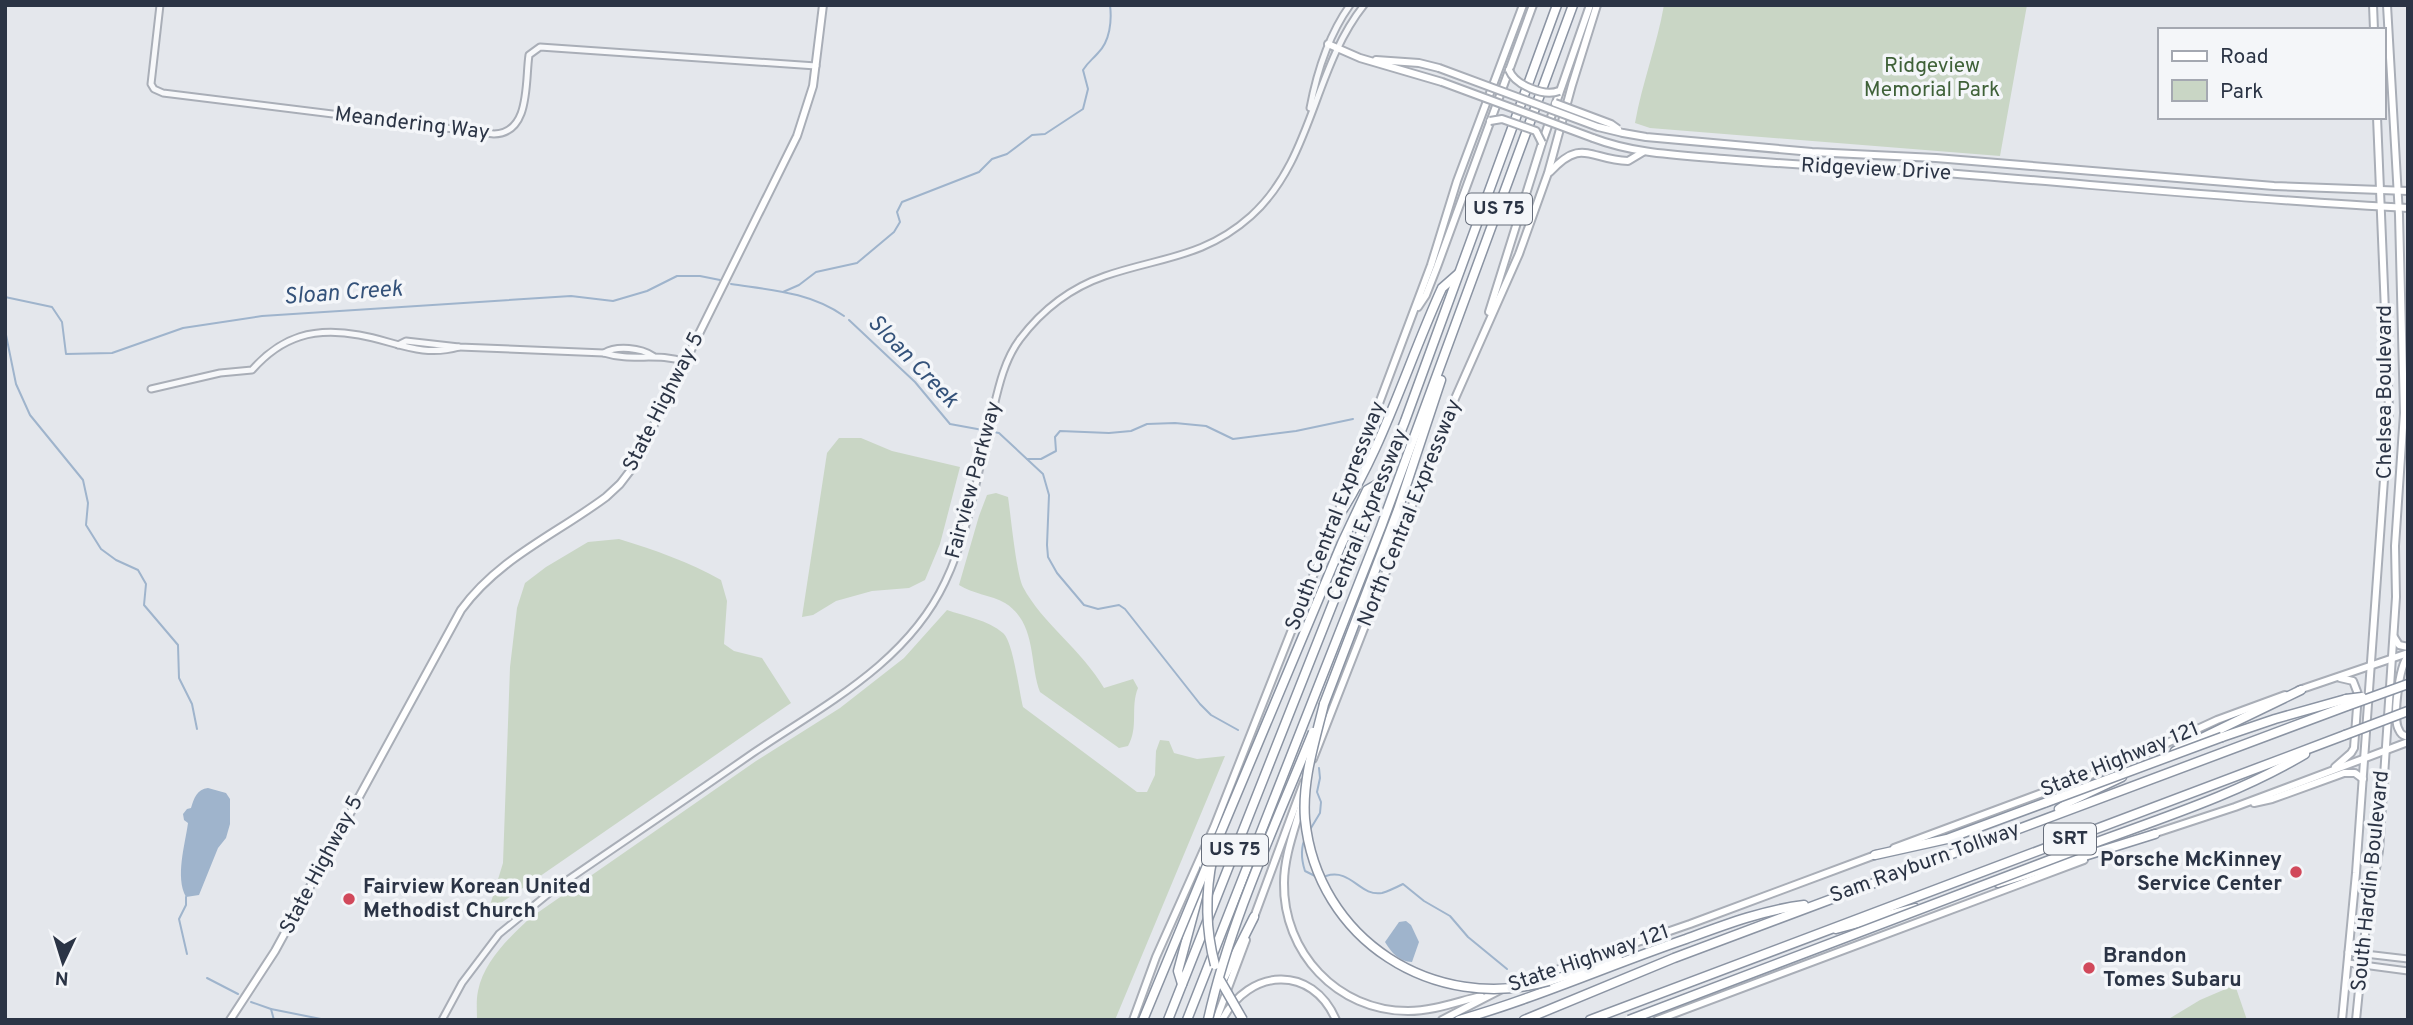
<svg xmlns="http://www.w3.org/2000/svg" width="2413" height="1025" font-family="Overpass,sans-serif">
<style>
.green{fill:#c9d6c5}
.water{fill:#9fb4cc}
.lines{fill:none;stroke-linecap:round;stroke-linejoin:round}
.stream{stroke:#9fb4cc;stroke-width:2}
.tertiary-casing{stroke:#a9aeb7;stroke-width:9}
.secondary-casing{stroke:#a9aeb7;stroke-width:10}
.motorway-casing{stroke:#8b94a3;stroke-width:11}
.tertiary{stroke:#f7f8fa;stroke-width:5}
.secondary{stroke:#fff;stroke-width:6}
.motorway{stroke:#fff;stroke-width:8}
.secondary-bridge-casing{stroke:#a9aeb7;stroke-width:10;stroke-linecap:butt}
.motorway-bridge-casing{stroke:#8b94a3;stroke-width:11;stroke-linecap:butt}
.secondary-bridge{stroke:#fff;stroke-width:6}
.motorway-bridge{stroke:#fff;stroke-width:8}
.poi-dot{fill:#d1495b;stroke:#f4f6f9;stroke-width:2.5}
.labels{text-anchor:middle;dominant-baseline:central;stroke-width:7;stroke-linejoin:round;paint-order:stroke}
.shield{fill:#f4f6f9;stroke:#676e7b;stroke-width:2}
.shield-label{font-size:19px;font-weight:bold;fill:#2b3445}
.park-label{font-size:21px;fill:#3f6138;stroke:#f4f6f9}
.street-label{font-size:21px;fill:#2b3445;stroke:#f4f6f9}
.poi-label{font-size:21px;font-weight:bold;fill:#2b3445;stroke:#f4f6f9;text-anchor:start}
.water-label{font-size:23px;font-style:italic;fill:#34527a;stroke:#f4f6f9}
</style>
<rect width="100%" height="100%" fill="#e4e7ec"/>
<g class="green">
<path d="M1664,5H2027L2000,156L1650,128L1635,123C1642,83 1657,45 1664,5Z"/>
<polygon points="839,438 861,438 892,451 960,467 940,544 925,580 909,588 872,591 836,601 813,615 802,617 827,453"/>
<path d="M996,493L1008,497C1011,517 1016,572 1023,587C1042,623 1082,650 1104,688L1133,679L1138,688C1130,707 1139,727 1128,746L1119,748L1040,692C1029,663 1037,623 1005,603C991,595 973,594 959,585L979,516L987,495Z"/>
<path d="M619,539C655,550 689,562 721,580L727,601L724,644L734,651L762,658L791,703L488,912L503,863L510,667L517,608L525,583L546,567L588,542Z"/>
<path d="M947,610C964,616 988,620 1003,633C1013,641 1019,691 1023,707L1137,792H1147L1155,775L1156,751L1160,740L1169,741L1174,753L1197,759L1225,756L1115,1020H477C477,1011 476,1000 478,991C484,961 509,938 530,918L756,761L840,708L904,658Z"/>
<polygon points="2235,985 2247,1020 2167,1020 2200,1000"/>
</g>
<g class="water">
<path d="M208,788L226,793L230,799V824L226,838L218,848L199,895L186,897C175,877 185,845 188,823L184,820L183,814L187,809L191,808C194,798 197,789 208,788Z"/>
<path d="M1406,921L1411,925L1419,942L1412,962C1399,962 1391,952 1385,942L1399,922Z"/>
</g>
<g class="lines">
<g class="stream">
<path d="M731,284C771,290 810,292 844,316"/>
<path d="M783,292L799,285L816,272L857,263L894,232L900,222L897,212L902,202L979,172L992,159L1007,154L1032,135L1045,134L1083,109L1088,89L1083,70C1088,62 1092,60 1098,53C1110,41 1112,21 1110,5"/>
<polyline points="5,297 52,307 62,322 66,354 112,353 183,328 262,316 571,296 613,301 647,291 677,276 700,276 720,280"/>
<polyline points="849,320 915,382 950,424 999,433 1043,474 1049,495 1047,545 1048,557 1057,573 1084,605 1098,609 1119,605 1125,609 1200,704 1211,715 1238,730"/>
<polyline points="5,330 16,384 30,415 83,480 88,503 86,525 101,549 116,560 138,570 146,584 144,605 178,645 179,678 192,704 197,729"/>
<polyline points="1027,459 1041,459 1056,451 1055,437 1060,431 1109,433 1131,431 1147,424 1175,423 1206,426 1233,439 1296,431 1353,419"/>
<polyline points="1311,828 1320,813 1321,802 1317,792 1320,778 1319,768"/>
<path d="M1306,836C1300,848 1301,859 1305,871L1317,877"/>
<path d="M1326,876C1351,868 1360,897 1382,893C1389,891 1397,887 1403,884L1424,901L1450,916L1468,937L1507,969"/>
<polyline points="186,897 186,905 179,919 187,954"/>
<polyline points="207,978 238,994"/>
<polyline points="251,1002 271,1009 274,1020"/>
<polyline points="271,1009 326,1020"/>
</g>
<g class="tertiary-casing">
<g id="tertiary">
<path d="M160,5L151,84L154,89L163,93L494,134C531,133 525,81 529,55L540,47L816,66"/>
<path d="M1310,108C1317,71 1328,36 1350,5"/>
<path d="M398,345L406,341L459,347L604,353C632,362 658,352 685,362"/>
<path d="M604,353C617,345 641,348 653,356"/>
<path d="M151,389L220,373L252,370C282,336 314,327 359,335C395,341 421,358 459,347"/>
<polyline points="2348,952 2408,959"/>
<polyline points="2348,963 2408,971"/>
<path d="M442,1020L462,983L499,934L553,890C620,844 687,799 753,753C824,705 907,663 945,582C969,532 977,476 990,423C997,395 1002,363 1020,339C1042,310 1070,288 1105,276C1160,257 1204,258 1251,216C1313,160 1313,69 1364,5"/>
</g>
</g>
<g class="secondary-casing">
<g id="secondary">
<polyline points="2373,5 2374,30"/>
<polyline points="1328,44 1360,58 1442,82"/>
<polyline points="1376,60 1419,63 1439,68"/>
<polyline points="1623,133 1646,137 1812,152 1936,158 2274,186 2408,191"/>
<path d="M1593,138C1635,154 1679,155 1724,159C1793,165 1862,168 1931,172C2090,184 2248,200 2408,208"/>
<path d="M1550,172C1582,137 1590,160 1628,161L1643,152"/>
<polyline points="1418,307 1426,295 1437,267 1533,5"/>
<polyline points="1489,312 1542,143 1590,5"/>
<polyline points="2394,637 2399,645 2408,647"/>
<path d="M2408,656C2399,667 2392,719 2399,730C2401,735 2403,735 2408,737"/>
<polyline points="2299,690 2408,653"/>
<polyline points="1313,759 1445,421 1519,254 1548,173 1572,85 1597,5"/>
<polyline points="2335,767 2351,753 2354,748 2358,694 2353,681 2340,678"/>
<path d="M1303,799C1296,826 1284,855 1284,883C1283,952 1337,1011 1408,1011C1433,1011 1456,1002 1481,996"/>
<polyline points="2254,803 2272,799 2344,773 2355,773 2363,779"/>
<polyline points="2153,834 2235,807 2408,742"/>
<polyline points="1894,848 2128,761 2217,720 2285,695"/>
<polyline points="1253,920 1304,782"/>
<polyline points="1516,984 1690,924 1878,854"/>
<path d="M230,1020L275,951L461,610C499,558 555,535 606,497L620,484L633,467L797,136L813,86L823,5"/>
<polyline points="1133,1020 1156,957 1214,827 1334,523 1431,265 1457,181 1523,5"/>
<polyline points="1216,1020 1246,940"/>
<path d="M1222,1020C1249,968 1312,964 1336,1020"/>
<polyline points="1442,1020 1502,989"/>
<polyline points="1657,1020 2084,860"/>
<polyline points="2342,1020 2356,873 2389,409 2377,117"/>
<polyline points="2356,1020 2364,940 2379,851 2396,597 2395,546 2404,413 2399,215 2387,5"/>
</g>
</g>
<g class="motorway-casing">
<g id="motorway">
<path d="M1334,523C1381,455 1407,364 1442,288L1458,274"/>
<polyline points="1324,704 1398,510 1441,380"/>
<polyline points="2222,737 2275,719 2346,699"/>
<polyline points="2175,751 2301,690"/>
<polyline points="2059,809 2069,802 2122,777"/>
<path d="M2089,845C2162,818 2238,794 2305,754"/>
<polyline points="1215,846 1342,543 1367,490 1381,482"/>
<polyline points="1875,855 1947,839 2047,802"/>
<polyline points="1204,866 1207,844"/>
<polyline points="1998,883 2155,834"/>
<polyline points="1836,929 1915,908"/>
<polyline points="1549,981 1618,959"/>
<polyline points="1182,984 1178,971 1200,889"/>
<polyline points="1220,985 1254,917"/>
<polyline points="1168,1020 1405,421 1557,5"/>
<polyline points="1187,1020 1381,527 1573,5"/>
<path d="M1459,1020C1536,998 1610,965 1686,939C1724,925 1763,910 1804,905"/>
<polyline points="1524,1020 1674,958 2347,706"/>
<polyline points="1590,1020 2345,735"/>
</g>
</g>
<use href="#tertiary" class="tertiary"/>
<use href="#secondary" class="secondary"/>
<use href="#motorway" class="motorway"/>
<g class="secondary-bridge-casing">
<g id="secondary-bridge">
<polyline points="1439,68 1598,127 1623,133"/>
<path d="M1509,70C1515,85 1544,97 1559,91"/>
<polyline points="1442,82 1593,138"/>
<polyline points="1555,103 1611,124 1618,129"/>
<polyline points="1490,121 1502,119 1536,131 1542,143"/>
</g>
</g>
<g class="motorway-bridge-casing">
<g id="motorway-bridge">
<polyline points="2346,699 2362,697"/>
<path d="M1324,704C1315,741 1302,780 1305,819C1317,940 1434,1014 1549,981"/>
<polyline points="2347,706 2408,684"/>
<polyline points="2345,735 2408,711"/>
<polyline points="2047,802 2222,737"/>
<path d="M1213,856C1205,893 1205,928 1215,965"/>
<polyline points="1220,980 1243,1020"/>
<polyline points="1143,1020 1215,846"/>
<path d="M1208,1020C1230,921 1275,826 1313,732"/>
<polyline points="1629,1020 2089,845"/>
</g>
</g>
<use href="#secondary-bridge" class="secondary-bridge"/>
<use href="#motorway-bridge" class="motorway-bridge"/>
</g>
<g class="poi-dot">
<circle cx="2296" cy="872" r="7"/>
<circle cx="349" cy="899" r="7"/>
<circle cx="2089" cy="968" r="7"/>
</g>
<g class="labels">
<g class="shield">
<rect x="1466" y="193.5" width="66" height="31" rx="5"/>
<rect x="2044" y="823.5" width="52" height="31" rx="5"/>
<rect x="1202" y="834.5" width="66" height="31" rx="5"/>
</g>
<g class="shield-label">
<text x="1499" y="209">US 75</text>
<text x="2070" y="839">SRT</text>
<text x="1235" y="850">US 75</text>
</g>
<g class="park-label">
<text x="1932" y="66">Ridgeview<tspan x="1932" dy="24">Memorial Park</tspan></text>
</g>
<g class="street-label">
<text transform="translate(412 124) rotate(7)">Meandering Way</text>
<text transform="translate(1876 170) rotate(3)">Ridgeview Drive</text>
<text transform="translate(2385 392) rotate(-90)">Chelsea Boulevard</text>
<text transform="translate(664 402) rotate(-63)">State Highway 5</text>
<text transform="translate(974 480) rotate(-75)">Fairview Parkway</text>
<text transform="translate(1410 513) rotate(-68)">North Central Expressway</text>
<text transform="translate(1368 515) rotate(-68)">Central Expressway</text>
<text transform="translate(1336 516) rotate(-69)">South Central Expressway</text>
<text transform="translate(2120 760) rotate(-22)">State Highway 121</text>
<text transform="translate(1925 863) rotate(-20)">Sam Rayburn Tollway</text>
<text transform="translate(322 865) rotate(-62)">State Highway 5</text>
<text transform="translate(2371 881) rotate(-84)">South Hardin Boulevard</text>
<text transform="translate(1589 959) rotate(-19)">State Highway 121</text>
</g>
<g class="poi-label">
<text x="2282" y="860" text-anchor="end">Porsche McKinney<tspan x="2282" dy="24">Service Center</tspan></text>
<text x="363" y="887">Fairview Korean United<tspan x="363" dy="24">Methodist Church</tspan></text>
<text x="2103" y="956">Brandon<tspan x="2103" dy="24">Tomes Subaru</tspan></text>
</g>
<g class="water-label">
<text transform="translate(343 294) rotate(-4)">Sloan Creek</text>
<text transform="translate(912 362) rotate(46)">Sloan Creek</text>
</g>
</g>
<rect width="2413" height="1025" fill="none" stroke="#2b3445" stroke-width="14"/>
<rect x="2158" y="28" width="228" height="91" fill="#f4f6f9" stroke="#a4a8b1" stroke-width="2"/>
<rect x="2172" y="51" width="35" height="10" fill="#ffffff" stroke="#a4a8b1" stroke-width="2"/>
<text x="2220" y="63" font-size="21" fill="#2b3445">Road</text>
<rect x="2172" y="80" width="35" height="21" fill="#c9d6c5" stroke="#a4a8b1" stroke-width="2"/>
<text x="2220" y="98" font-size="21" fill="#2b3445">Park</text>
<g transform="translate(63 962) rotate(184)" stroke="#f4f6f9" stroke-width="5" paint-order="stroke">
<path d="M0-5L12 26L0 18L-12 26Z" fill="#2b3445"/>
<text y="-10" font-size="19" font-weight="bold" text-anchor="middle" fill="#2b3445">N</text>
</g>
</svg>
